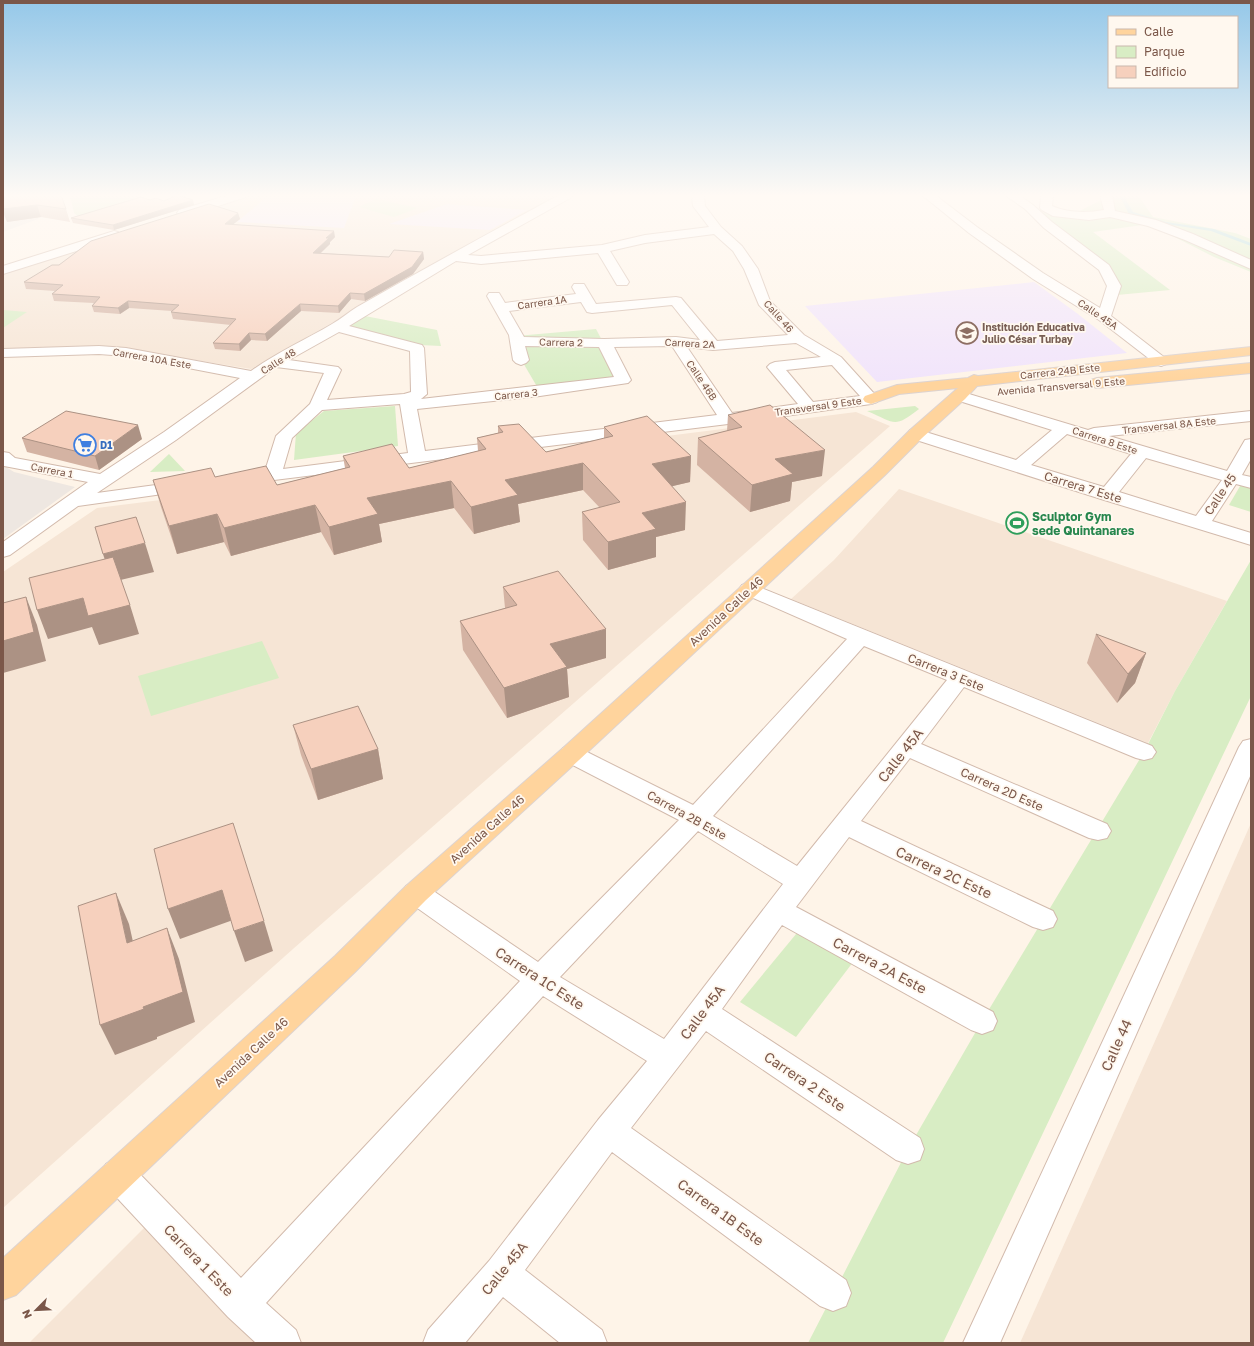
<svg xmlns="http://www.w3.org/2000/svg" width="1254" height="1346" font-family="'Golos Text',sans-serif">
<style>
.residential{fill:#f6e5d5}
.industrial{fill:#eee7e1}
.education{fill:#f1e4fb}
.green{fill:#d8edc4}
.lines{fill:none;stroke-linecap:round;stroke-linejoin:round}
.stream{fill:#9fd7dc;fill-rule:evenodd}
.minor-casing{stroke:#d2baac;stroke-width:2}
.major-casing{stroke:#ddd3d0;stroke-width:2}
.minor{fill:#fff;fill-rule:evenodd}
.major{fill:#ffd49d;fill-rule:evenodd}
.wall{fill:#d4b3a3}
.shaded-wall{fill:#ac9284}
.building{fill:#f6d0bd;stroke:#ac9284}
.labels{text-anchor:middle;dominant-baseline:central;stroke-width:3.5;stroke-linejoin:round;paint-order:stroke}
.far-street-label{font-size:10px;fill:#7b5749;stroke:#fff8ef}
.far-education-label{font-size:10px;font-weight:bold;fill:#785e54;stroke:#fff8ef;text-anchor:start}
.far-shop-label{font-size:10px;font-weight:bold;fill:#366cbe;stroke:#fff8ef;text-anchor:start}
.street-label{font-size:12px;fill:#7b5749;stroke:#fff8ef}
.leisure-label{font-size:12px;font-weight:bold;fill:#27864d;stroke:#fff8ef;text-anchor:start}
.near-street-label{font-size:14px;fill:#7b5749;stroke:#fff8ef}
</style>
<rect width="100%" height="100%" fill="#fef4e8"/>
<g class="residential">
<polygon points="250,195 556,195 251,369 128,349 41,347 3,349 3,274"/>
<polygon points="856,412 890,426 293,949 3,1208 3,572 97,508"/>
<polygon points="899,489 1227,601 1175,691 1148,743 791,599 834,560"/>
<polygon points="1251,823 1251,1343 1020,1343 1176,994"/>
<polygon points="145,1227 271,1343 29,1343"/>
</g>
<g class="industrial">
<polygon points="3,195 34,203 38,219 3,232"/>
<polygon points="3,465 14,472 75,487 3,539"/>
</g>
<g class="education">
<polygon points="269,195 337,195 356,196 344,228 237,222"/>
<polygon points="447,204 527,210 490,230 389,224"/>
<polygon points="1034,282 1078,314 1127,353 877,382 805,306"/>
</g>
<g class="green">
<polygon points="70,195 144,195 110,209 86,223 74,213"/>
<polygon points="1101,195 1138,195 1153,217 1235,233 1251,239 1251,272 1214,257 1149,224 1093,232 1170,290 1117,295 1119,285 1036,210 1046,210 1066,218 1101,200"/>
<polygon points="376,199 418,208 394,217 359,207"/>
<polygon points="3,310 27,312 3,328"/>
<polygon points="365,316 437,330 441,346 420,345 347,327"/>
<polygon points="596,329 623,380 539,390 522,361 516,336"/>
<polygon points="395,406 398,446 294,460 296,433 324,411"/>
<path d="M915,406L919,409C893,429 896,423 867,411Z"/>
<polygon points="169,454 185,471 150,472"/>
<polygon points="1243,481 1251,483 1251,512 1229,505"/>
<polygon points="1251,560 1251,696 943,1343 808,1343 908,1149 982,1021 1144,752 1175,691"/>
<polygon points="262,641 279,678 151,716 138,676"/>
<polygon points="806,922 860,953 796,1037 740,1002"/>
</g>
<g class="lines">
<polygon class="stream" points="1119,195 1123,195 1133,212 1166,222 1214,229 1251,243 1251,246 1211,231 1166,224 1129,214"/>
<g class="minor-casing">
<g id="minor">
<polygon points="229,195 248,195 246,197 187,216 179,216 177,213 179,210"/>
<path d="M559,195H574L572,197L468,255L481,256L602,245L645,235L709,227L693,206L692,195H704L705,206L721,227L742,246L758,269L770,301L804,335L841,357L879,399L877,402L871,404L728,424L241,484L235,483L232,479L235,475L265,471L276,436L310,404L324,373L276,367L176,440L97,493L185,481L191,482L194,486L191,490L78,506L10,555L3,557V542L88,482L4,466L3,452L9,453L15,458L100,474L164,432L240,378L126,356L99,354L3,357V349L99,346L126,348L251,371C276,353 305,340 332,324C341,319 349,312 357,307C424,269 491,232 559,195ZM714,234L733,251L744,269L759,305L788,335L717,341L681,298L676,297L596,304L584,284H574L572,287L576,294L505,303L499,293H489L487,296L509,335L513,360L516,363L521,365L526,363L529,360L525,346L599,347L614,377L421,399L427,394L424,348L422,345L349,326L456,261L481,264L598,253L617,285H627L629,282L610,251L645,243ZM581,302L587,312L592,313L672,305L700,340L676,337L604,339L524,337L509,311ZM339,332L410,351L411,392L404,394L327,400L341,370L338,367L289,360ZM796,343L821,357L775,362L770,364L767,367L798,404L732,413L687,347L713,350ZM672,346L717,415L425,451L417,409L540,396L628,383L631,380L614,347ZM832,365L860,396L813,402L786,370ZM400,404L408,453L283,469L292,438L322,410Z"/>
<polygon points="922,195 935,195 977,227 1043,273 1100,308 1107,286 1099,270 1044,228 1025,209 1005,195 1019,195 1033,205 1052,222 1109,265 1121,286 1111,316 1169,361 1166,364 1161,366 1156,364 1099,320 1033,279 969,233"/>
<path d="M1041,195H1053L1052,206C1068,213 1087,213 1104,210L1100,195H1112L1115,211L1156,220L1193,234L1251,260V269L1185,240L1148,226L1110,217L1089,220L1053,216L1042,210L1040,208Z"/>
<polygon points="114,231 118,232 120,235 118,238 3,274 3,266"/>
<path d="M959,391L1088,430L1094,428L1251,411V421L1109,436L1227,471L1245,440L1251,439V459L1242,475L1251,477V488L1236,484L1212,521L1251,533V545L1101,499L910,438L908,434L910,430L916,429L1016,460L1052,430L953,399L951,396L953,393ZM1067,434L1131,454L1104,487L1031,465ZM1146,458L1222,480L1196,516L1119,492Z"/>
<path d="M749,583L1152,746L1156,752L1152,758L1144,760L1136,758L964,687L921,744L1107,824L1111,831L1107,838L1098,840L1089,838L910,758L861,821L1053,911L1057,919L1053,927L1043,930L1033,927L849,837L796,907L993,1012L997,1021L993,1030L982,1034L971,1030L782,925L722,1009L920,1138L924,1149L920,1160L908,1164L896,1160L706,1031L631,1128L846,1280L851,1293L846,1306L833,1311L820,1306L612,1152L525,1270L602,1330L607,1343H560L503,1297L465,1343H423L428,1330L489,1261L598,1120L647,1061L543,996L266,1303L296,1330L301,1343H256L228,1317L106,1186L101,1175L106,1164L118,1159L130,1164L241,1278L520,981L406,900L403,893L406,886L416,882L426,886L538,962L679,820L563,760L559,754L563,748L571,746L579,748L693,805L847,639L742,593L739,589L742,585ZM864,646L947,680L797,866L713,816ZM698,831L783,884L664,1039L560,977Z"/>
<polygon points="1251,739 1251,774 1000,1343 963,1343 1239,747 1243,741"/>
</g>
</g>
<g class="major-casing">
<g id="major">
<polygon points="1251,347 1251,355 977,386 965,399 922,438 885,475 579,760 426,900 355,972 16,1295 3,1300 3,1258 335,956 406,886 563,748 873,467 910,430 958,388 899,394 871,404 865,402 863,399 865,396 897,385 968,378 974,375 978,376"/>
<polygon points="1251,363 1251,373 1097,388 1091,386 1089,383 1091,380 1097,378"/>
</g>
</g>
<use href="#minor" class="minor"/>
<use href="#major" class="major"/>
</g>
<g class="wall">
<polygon points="3,195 66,209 70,222 41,217 7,222"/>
<polygon points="150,200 164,201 194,205 114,230 73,223 71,218"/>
<polygon points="238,213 240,219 233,224 335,237 330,242 330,244 321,253 389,257 423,252 424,259 413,274 365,301 351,299 339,313 301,311 267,341 251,340 240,351 215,349 213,343 231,325 173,319 171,312 172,311 129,308 120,314 94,312 92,306 94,303 54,301 52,294 55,291 26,289 24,282 59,265"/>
<polygon points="728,415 822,476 792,482 790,501 750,512 697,465 698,438 727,431"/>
<polygon points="498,426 546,452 604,439 604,427 691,456 690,482 672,486 685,530 656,537 656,557 608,570 583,540 582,512 600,508 583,490 518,504 520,522 474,534 454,508 379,524 382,542 334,555 321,532 231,556 224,542 177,554 161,507 153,480 215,477 277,485 345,468 343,456 409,468 478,451 477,438 498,433"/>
<polygon points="22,438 142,439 99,470 27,452"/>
<polygon points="503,587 606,658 567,669 569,697 507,718 463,650 460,621 505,608"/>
<polygon points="1096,634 1146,653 1135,683 1117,703 1087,663"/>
<polygon points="293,725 378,749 383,779 318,800 301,755"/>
</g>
<g class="shaded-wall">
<polygon points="3,196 5,196 37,205 41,217 7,222 3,212"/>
<polygon points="193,200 194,205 114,230 113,225"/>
<polygon points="238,213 240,219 226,230 225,224"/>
<polygon points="334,231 335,237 330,242 330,244 314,259 313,253 326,238"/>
<polygon points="423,252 424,259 413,274 365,301 364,294"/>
<polygon points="350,293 351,299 339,313 338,306"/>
<polygon points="128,301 129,308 120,314 118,308"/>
<polygon points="300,304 301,311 267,341 265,334"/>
<polygon points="249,333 251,340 240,351 239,344"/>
<polygon points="138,425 142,439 99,470 95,456"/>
<polygon points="825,450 822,476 792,482 790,501 750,512 752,485 775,459"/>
<polygon points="691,456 690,482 652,491 652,464"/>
<polygon points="583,463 583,490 518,504 520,522 474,534 471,507 505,480"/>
<polygon points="451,481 454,508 379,524 382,542 334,555 329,527 367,498"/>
<polygon points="686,502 685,530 656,537 656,557 608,570 608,542 642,513"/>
<polygon points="315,505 321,532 231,556 224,528"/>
<polygon points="217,514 224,542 177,554 169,526"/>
<polygon points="145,543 154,572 112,582 103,554"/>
<polygon points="26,597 37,625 46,661 3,673 3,641"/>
<polygon points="83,598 130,605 139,634 99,645 92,627 48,639 37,610"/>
<polygon points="606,629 606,658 567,669 569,697 507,718 504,688 550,644"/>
<polygon points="1146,653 1135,683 1117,703 1128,674"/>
<polygon points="378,749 383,779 318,800 311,769"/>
<polygon points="222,890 233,920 180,939 168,909"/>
<polygon points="116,893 129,924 140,973 127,943"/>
<polygon points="264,921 273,951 245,962 234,931"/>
<polygon points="167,928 179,959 195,1022 157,1037 157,1039 115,1055 100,1025 143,1007"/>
</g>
<g class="building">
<polygon points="3,195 61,195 66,209 37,205 3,209 3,206 5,196 3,196"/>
<polygon points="177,195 193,200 113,225 71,218 141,197 150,200 156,198 164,201"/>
<polygon points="209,204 238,213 225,224 334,231 326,238 329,238 313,253 389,257 394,250 423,252 412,267 364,294 350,293 338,306 300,304 265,334 249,333 239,344 213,343 236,319 171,312 179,305 128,301 118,308 92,306 100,297 52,294 63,285 24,282 52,265 59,265 91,241"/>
<polygon points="770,405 825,450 775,459 793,474 752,485 698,438 742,427 728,415"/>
<polygon points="66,411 138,425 95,456 22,438"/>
<polygon points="647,416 691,456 652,464 686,502 642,513 656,529 608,542 582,512 620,502 583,463 505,480 518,495 471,507 451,481 367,498 378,514 329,527 315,505 224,528 217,514 169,526 153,480 211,468 215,477 266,466 277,485 350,467 343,456 392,444 409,468 486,449 477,438 503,432 498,426 519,424 546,452 613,436 604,427"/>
<polygon points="136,517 145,543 103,554 95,527"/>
<polygon points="113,557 130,605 88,616 83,598 37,610 29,578"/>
<polygon points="558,571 606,629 550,644 567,667 504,688 460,621 517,605 503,587"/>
<polygon points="26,597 34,632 3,641 3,603"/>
<polygon points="1096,634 1146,653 1128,674"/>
<polygon points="358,706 378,749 311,769 293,725"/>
<polygon points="233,823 264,921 234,931 222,890 168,909 154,849"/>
<polygon points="116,893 127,943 167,928 183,992 143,1007 144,1009 100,1025 78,906"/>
</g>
<linearGradient id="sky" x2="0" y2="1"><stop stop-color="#95c8e9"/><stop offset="0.51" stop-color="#fffaf5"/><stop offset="1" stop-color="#fffaf5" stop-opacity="0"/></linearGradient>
<rect width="1254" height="384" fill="url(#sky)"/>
<defs>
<g id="school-ring" transform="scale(1.15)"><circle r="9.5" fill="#fff8ef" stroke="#8d6e63" stroke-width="1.5"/><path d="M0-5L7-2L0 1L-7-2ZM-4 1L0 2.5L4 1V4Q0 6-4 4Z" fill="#8d6e63"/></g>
<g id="supermarket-ring" transform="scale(1.15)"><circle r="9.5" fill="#fff8ef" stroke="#3f7fe0" stroke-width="1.5"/><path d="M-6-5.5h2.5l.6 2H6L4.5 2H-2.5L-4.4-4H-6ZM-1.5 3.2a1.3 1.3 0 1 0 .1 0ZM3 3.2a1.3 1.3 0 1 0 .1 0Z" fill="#3f7fe0"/></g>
<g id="stadium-ring" transform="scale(1.15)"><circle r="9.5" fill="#fff8ef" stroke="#2e9e5b" stroke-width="1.5"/><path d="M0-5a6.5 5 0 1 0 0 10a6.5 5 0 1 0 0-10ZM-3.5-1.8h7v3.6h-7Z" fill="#2e9e5b"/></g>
</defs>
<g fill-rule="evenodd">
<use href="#school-ring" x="967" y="333"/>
<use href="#supermarket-ring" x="85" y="445"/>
<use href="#stadium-ring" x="1017" y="523"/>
</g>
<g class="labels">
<g class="far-street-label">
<text transform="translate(542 302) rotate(-8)">Carrera 1A</text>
<text transform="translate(1098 314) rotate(34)">Calle 45A</text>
<text transform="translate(779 316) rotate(48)">Calle 46</text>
<text transform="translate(561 342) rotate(1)">Carrera 2</text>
<text transform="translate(690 343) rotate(3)">Carrera 2A</text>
<text transform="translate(152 358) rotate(10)">Carrera 10A Este</text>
<text transform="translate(278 361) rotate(-32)">Calle 48</text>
<text transform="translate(1060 371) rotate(-6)">Carrera 24B Este</text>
<text transform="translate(702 380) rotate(56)">Calle 46B</text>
<text transform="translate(1061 386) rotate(-5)">Avenida Transversal 9 Este</text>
<text transform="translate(516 394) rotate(-6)">Carrera 3</text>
<text transform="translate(818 406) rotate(-8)">Transversal 9 Este</text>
<text transform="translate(1169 425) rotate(-6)">Transversal 8A Este</text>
<text transform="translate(1105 440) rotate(18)">Carrera 8 Este</text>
<text transform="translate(52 470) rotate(11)">Carrera 1</text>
</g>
<g class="far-education-label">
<text x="982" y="327">Institución Educativa<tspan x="982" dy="12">Julio César Turbay</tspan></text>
</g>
<g class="far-shop-label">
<text x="100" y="445">D1</text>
</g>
<g class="street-label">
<text transform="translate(1083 487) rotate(17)">Carrera 7 Este</text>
<text transform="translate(1220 494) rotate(-56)">Calle 45</text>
<text transform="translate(726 611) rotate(-43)">Avenida Calle 46</text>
<text transform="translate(946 672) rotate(22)">Carrera 3 Este</text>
<text transform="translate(1002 789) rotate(24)">Carrera 2D Este</text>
<text transform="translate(687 815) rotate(29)">Carrera 2B Este</text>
<text transform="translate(487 829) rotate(-42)">Avenida Calle 46</text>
<text transform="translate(251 1052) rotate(-43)">Avenida Calle 46</text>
</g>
<g class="leisure-label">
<text x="1032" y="516">Sculptor Gym<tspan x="1032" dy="14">sede Quintanares</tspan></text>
</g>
<g class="near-street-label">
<text transform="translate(900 755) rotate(-52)">Calle 45A</text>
<text transform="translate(944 872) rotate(25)">Carrera 2C Este</text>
<text transform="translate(880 965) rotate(28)">Carrera 2A Este</text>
<text transform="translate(540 978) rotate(33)">Carrera 1C Este</text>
<text transform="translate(702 1012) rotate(-53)">Calle 45A</text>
<text transform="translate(1116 1045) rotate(-66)">Calle 44</text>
<text transform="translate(805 1081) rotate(34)">Carrera 2 Este</text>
<text transform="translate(721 1212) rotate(36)">Carrera 1B Este</text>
<text transform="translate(199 1260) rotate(46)">Carrera 1 Este</text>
<text transform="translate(504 1268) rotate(-51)">Calle 45A</text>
</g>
</g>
<rect width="1254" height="1346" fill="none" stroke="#7b5749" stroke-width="8"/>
<rect x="1108" y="16" width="130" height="72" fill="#fff8ef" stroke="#cab8ad"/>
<rect x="1116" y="29" width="20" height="6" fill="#ffd49d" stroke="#cab8ad"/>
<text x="1144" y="36" font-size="12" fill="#7b5749">Calle</text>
<rect x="1116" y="46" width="20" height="12" fill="#d8edc4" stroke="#cab8ad"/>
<text x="1144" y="56" font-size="12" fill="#7b5749">Parque</text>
<rect x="1116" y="66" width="20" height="12" fill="#f6d0bd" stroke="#cab8ad"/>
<text x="1144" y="76" font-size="12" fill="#7b5749">Edificio</text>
<g transform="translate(36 1310) rotate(246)" stroke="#fff8ef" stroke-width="3" paint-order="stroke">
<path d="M0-3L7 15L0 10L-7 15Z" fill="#7b5749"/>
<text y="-6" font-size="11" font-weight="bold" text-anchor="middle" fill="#7b5749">N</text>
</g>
</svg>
